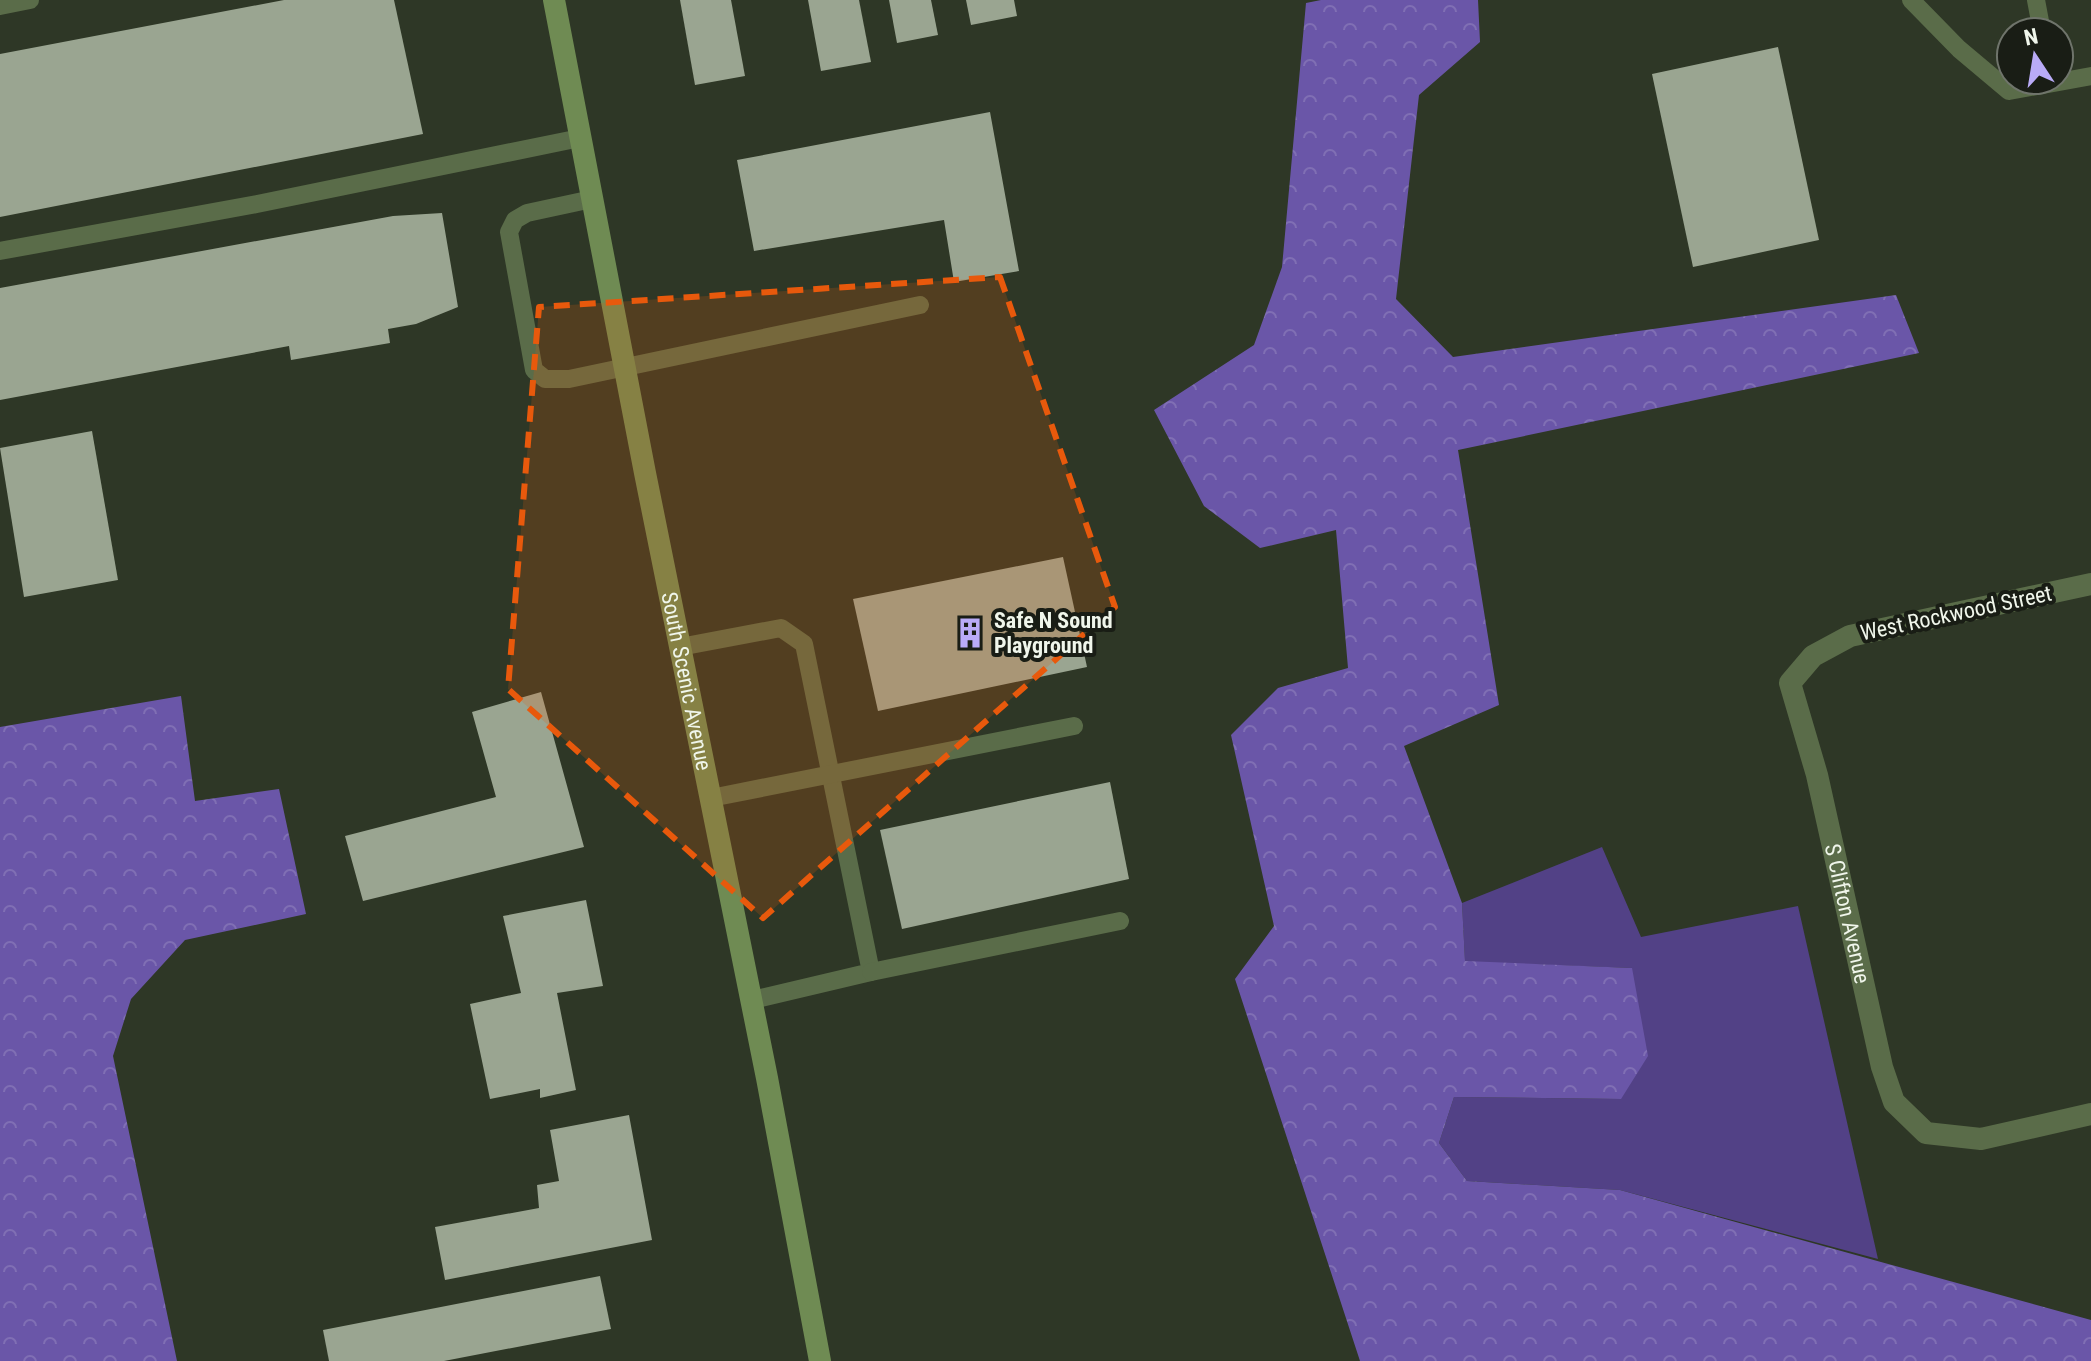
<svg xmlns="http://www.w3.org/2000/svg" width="2091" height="1361" font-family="'Roboto Condensed',sans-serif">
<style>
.green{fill:#524186}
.forest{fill:url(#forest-crowns)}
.building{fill:#9aa591}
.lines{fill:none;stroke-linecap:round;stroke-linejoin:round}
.service{stroke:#5a6c49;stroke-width:18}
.minor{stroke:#5a6c49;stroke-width:22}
.secondary{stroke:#6f8b53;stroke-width:22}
.marked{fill:#e8590c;fill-opacity:0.2;stroke:#e8590c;stroke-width:6;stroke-dasharray:16 10;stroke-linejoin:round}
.labels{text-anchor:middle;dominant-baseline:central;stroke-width:8;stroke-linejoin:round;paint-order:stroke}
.street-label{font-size:22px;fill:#f0f6eb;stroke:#191d15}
.poi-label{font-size:22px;font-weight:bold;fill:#f0f6eb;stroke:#191d15;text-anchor:start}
</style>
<defs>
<pattern id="forest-crowns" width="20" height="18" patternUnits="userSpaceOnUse" patternTransform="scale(2)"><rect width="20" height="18" fill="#6a56a8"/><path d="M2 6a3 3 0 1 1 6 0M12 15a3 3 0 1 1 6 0" fill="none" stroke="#806fb4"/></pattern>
</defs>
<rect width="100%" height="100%" fill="#2e3726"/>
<polygon class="green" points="1602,847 1641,937 1798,906 1878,1259 1620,1190 1467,1181 1439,1143 1454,1097 1620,1099 1632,968 1465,962 1462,903"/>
<g class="forest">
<polygon points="1321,0 1478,0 1480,42 1419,95 1396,299 1453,357 1896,295 1919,353 1458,450 1499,705 1404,746 1462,903 1465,961 1632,968 1648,1056 1621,1099 1454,1097 1439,1143 1467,1181 1620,1190 2091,1320 2091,1361 1360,1361 1235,979 1274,926 1231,735 1278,688 1348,668 1336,530 1260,548 1204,506 1154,410 1254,345 1282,267 1306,3"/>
<polygon points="181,696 195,801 279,789 306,914 185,940 131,999 113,1056 177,1361 0,1361 0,727"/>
</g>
<g class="building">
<polygon points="284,0 394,0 423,134 0,217 0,54"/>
<polygon points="680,0 731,0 745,76 695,85"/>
<polygon points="808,0 859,0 871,62 821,71"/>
<polygon points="889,0 931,0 938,35 897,43"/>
<polygon points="966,0 1014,0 1017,16 971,25"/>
<polygon points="1778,47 1819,240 1693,267 1652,74"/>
<polygon points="990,112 1019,271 954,282 944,220 754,251 737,160"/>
<polygon points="442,213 458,307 416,324 388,329 390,343 291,360 289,346 0,400 0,288 393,216"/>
<polygon points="92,431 118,580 24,597 0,448"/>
<polygon points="1063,557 1087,667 878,711 853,599"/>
<polygon points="541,692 584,847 363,901 345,836 496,797 472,712"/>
<polygon points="1110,782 1129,879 902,929 880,830"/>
<polygon points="586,900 603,986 557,993 576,1090 540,1098 540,1089 490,1099 470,1004 521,993 503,916"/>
<polygon points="629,1115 652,1240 445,1280 435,1227 539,1208 537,1185 559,1181 550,1130"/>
<polygon points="600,1276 611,1329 444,1361 329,1361 323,1330"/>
</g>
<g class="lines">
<g class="service">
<polyline points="1911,0 1959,49 2009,91 2091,76"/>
<polyline points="2036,0 2042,32"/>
<polyline points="0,6 30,0"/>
<polyline points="592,199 527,213 515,220 509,232 534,370 545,379 569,379 920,305"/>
<polyline points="0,251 257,204 580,138"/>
<polyline points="680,647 781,628 804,644 871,972 752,1000"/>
<polyline points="711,798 1074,726"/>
<polyline points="871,972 1120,921"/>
</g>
<path class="minor" id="s1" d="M2091,584L1850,636L1813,656L1790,683L1817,775L1882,1067L1894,1102L1926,1133L1981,1139L2091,1114"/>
<path class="secondary" id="s2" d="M554,0L645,473L767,1078L820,1361"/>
</g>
<path class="marked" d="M1000,277L1115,607L763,918L508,689L539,307Z"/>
<defs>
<g id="building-bare" transform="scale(2.4)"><path d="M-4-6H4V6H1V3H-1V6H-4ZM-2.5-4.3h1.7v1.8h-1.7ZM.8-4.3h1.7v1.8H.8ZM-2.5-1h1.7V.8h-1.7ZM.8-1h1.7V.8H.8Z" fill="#b9abf7" stroke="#191d15" stroke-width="2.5" paint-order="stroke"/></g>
</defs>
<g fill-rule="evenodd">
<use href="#building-bare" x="970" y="633"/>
</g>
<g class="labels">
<g class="street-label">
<text transform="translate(1956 613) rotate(-12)">West Rockwood Street</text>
<text stroke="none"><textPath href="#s2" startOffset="694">South Scenic Avenue</textPath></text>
<text stroke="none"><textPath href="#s1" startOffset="562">S Clifton Avenue</textPath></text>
</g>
<g class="poi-label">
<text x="994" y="620">Safe N Sound<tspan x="994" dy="25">Playground</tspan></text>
</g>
</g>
<g transform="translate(2035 56) rotate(348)"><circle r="38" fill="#191d15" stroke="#6f746b" stroke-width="2"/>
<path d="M0-6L14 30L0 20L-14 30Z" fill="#b9abf7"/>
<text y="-12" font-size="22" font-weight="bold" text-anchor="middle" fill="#f0f6eb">N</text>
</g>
</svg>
